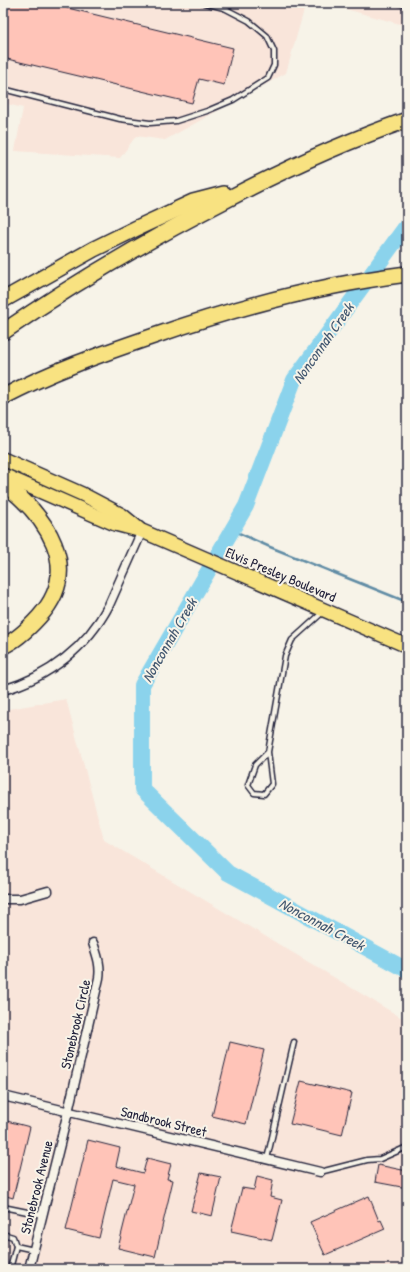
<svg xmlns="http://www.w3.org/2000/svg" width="410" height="1272" font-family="'Patrick Hand',sans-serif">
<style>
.built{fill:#f9e5da}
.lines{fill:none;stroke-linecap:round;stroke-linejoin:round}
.stream{stroke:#618ca5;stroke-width:2.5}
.river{stroke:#8bd3ec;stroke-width:16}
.building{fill:#ffc4b8;stroke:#22223b}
.service-casing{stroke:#22223b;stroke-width:7}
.minor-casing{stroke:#22223b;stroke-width:11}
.primary-casing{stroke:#22223b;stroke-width:16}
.motorway-casing{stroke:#22223b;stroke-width:18}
.service{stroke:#f7f3e8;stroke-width:4}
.minor{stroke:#f7f3e8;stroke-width:8}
.primary{stroke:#f8e281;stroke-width:13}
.motorway{stroke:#f8e281;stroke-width:15}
.labels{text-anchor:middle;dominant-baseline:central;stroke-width:4;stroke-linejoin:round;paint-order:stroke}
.street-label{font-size:14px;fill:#22223b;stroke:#f7f3e8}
.water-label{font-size:15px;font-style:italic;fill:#425770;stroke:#f7f3e8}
</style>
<rect width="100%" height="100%" fill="#f7f3e8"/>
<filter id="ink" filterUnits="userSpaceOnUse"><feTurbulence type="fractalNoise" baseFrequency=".025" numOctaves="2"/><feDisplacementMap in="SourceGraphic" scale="8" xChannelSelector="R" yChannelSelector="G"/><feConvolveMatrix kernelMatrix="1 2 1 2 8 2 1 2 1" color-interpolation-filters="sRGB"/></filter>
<g filter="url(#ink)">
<g class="built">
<polygon points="3,3 306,3 286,73 165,140 136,136 120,158 15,151 23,108 3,103"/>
<polygon points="324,3 407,3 407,26"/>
<polygon points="66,699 104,840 407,1021 407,1269 3,1269 3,710"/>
</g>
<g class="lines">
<polyline class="stream" points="232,530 270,547 407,602"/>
<polyline class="river" points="407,225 294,380 246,506 142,685 142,789 228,873 407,970"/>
</g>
<g class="building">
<polygon points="3,3 47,3 233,48 224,85 199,79 192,103 3,58"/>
<polygon points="230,1042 264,1050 246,1124 212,1116"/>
<polygon points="301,1081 352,1093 342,1135 301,1125 300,1126 290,1124"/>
<polygon points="3,1120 30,1127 13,1198 3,1195"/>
<polygon points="88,1140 120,1148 116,1166 143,1173 147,1158 171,1164 167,1179 173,1180 155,1257 118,1248 134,1184 113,1179 99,1238 66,1230"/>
<polygon points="378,1165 407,1171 407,1188 375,1182"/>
<polygon points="201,1173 221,1177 212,1216 191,1211"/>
<polygon points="257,1176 273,1180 270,1197 282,1200 272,1240 231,1231 242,1188 254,1190"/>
<polygon points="369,1196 379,1221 381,1220 385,1229 325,1255 310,1222"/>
</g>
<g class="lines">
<g class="service-casing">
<g id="service">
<polyline points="204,3 224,8 225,3"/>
<polyline points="399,3 407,5"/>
<polyline points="3,89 120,119 150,123 176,121 207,111 233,100 268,78 274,65 274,51 267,36 249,21 224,8"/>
<polyline points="268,752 272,784 264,794 254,793 248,785 255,765 268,752 285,656 292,640 323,612"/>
<polyline points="267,1159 294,1042"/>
<polyline points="320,1172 367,1160 380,1159 407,1147"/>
<polyline points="3,1207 42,1215"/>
<polyline points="3,1234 13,1237 16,1246 10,1269"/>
<polyline points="16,1246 34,1250"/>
</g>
</g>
<g class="minor-casing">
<g id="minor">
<path d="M3,690C49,677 87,647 109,605L142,531"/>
<polyline points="3,899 20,899 48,891"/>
<polyline points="3,1096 320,1172"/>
<path d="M29,1269L68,1112L99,978C101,965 97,955 93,943"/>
</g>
</g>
<g class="primary-casing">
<g id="primary">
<polyline points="3,459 82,494 122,515 139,529"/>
<polyline points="3,475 115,524 142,531 407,646"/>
</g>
</g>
<g class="motorway-casing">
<g id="motorway">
<polyline points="3,300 94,249 139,227 193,202 224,194"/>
<path d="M3,332C74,283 148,240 224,201C283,170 344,142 407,120"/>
<path d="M3,397C50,372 101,354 151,337C234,308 320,285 407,274"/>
<path d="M3,483C46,516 84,568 39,617C29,628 17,640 3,646"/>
</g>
</g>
<use href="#service" class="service"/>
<use href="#minor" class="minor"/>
<use href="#primary" class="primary"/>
<use href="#motorway" class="motorway"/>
</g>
</g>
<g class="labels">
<g class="street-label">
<text transform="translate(281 574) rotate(23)">Elvis Presley Boulevard</text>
<text transform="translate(75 1024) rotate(-77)">Stonebrook Circle</text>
<text transform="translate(164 1121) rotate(14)">Sandbrook Street</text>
<text transform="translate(36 1187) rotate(-76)">Stonebrook Avenue</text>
</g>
<g class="water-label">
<text transform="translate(323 343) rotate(-55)">Nonconnah Creek</text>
<text transform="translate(169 640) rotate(-60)">Nonconnah Creek</text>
<text transform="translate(322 924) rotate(28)">Nonconnah Creek</text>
</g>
</g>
<rect width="410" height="1272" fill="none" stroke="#f7f3e8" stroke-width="16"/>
<rect x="8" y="8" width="394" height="1256" fill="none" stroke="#22223b" stroke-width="1.5" filter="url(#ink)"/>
</svg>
